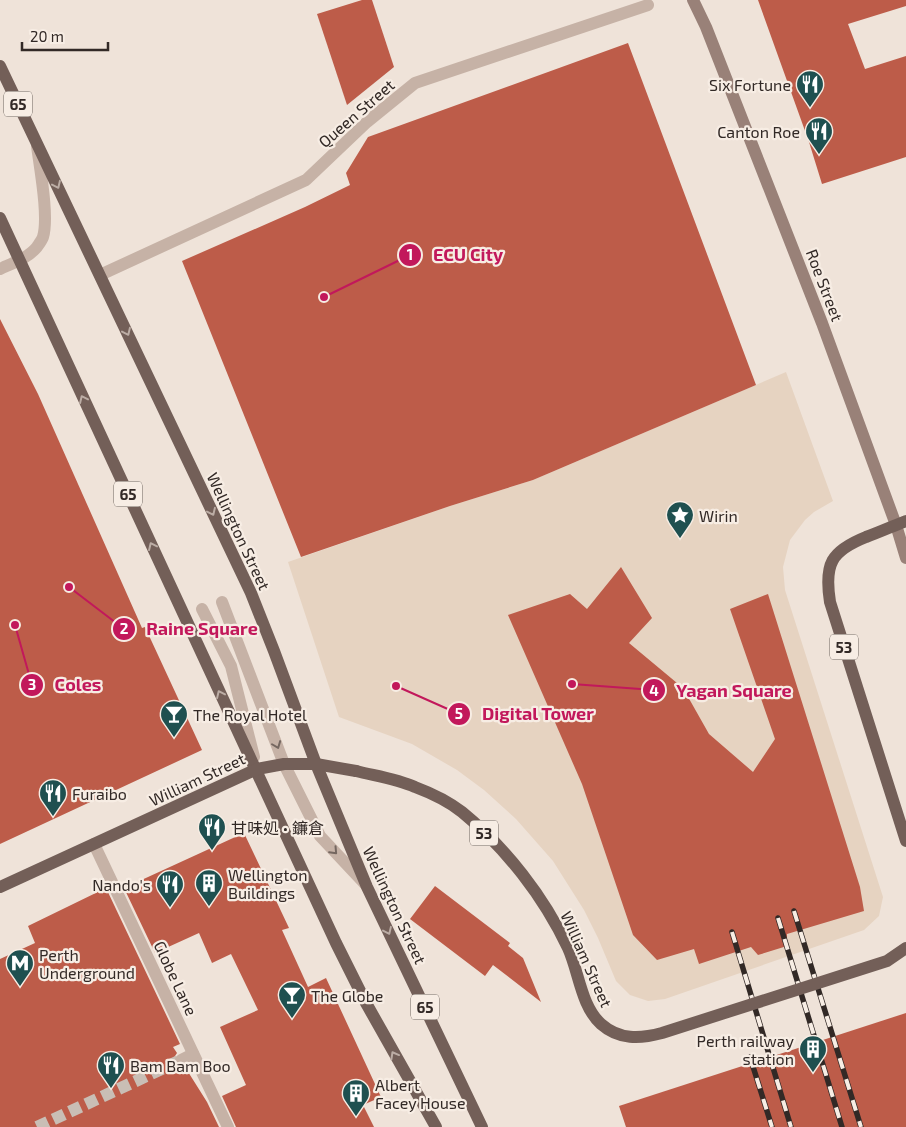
<svg xmlns="http://www.w3.org/2000/svg" width="906" height="1127" font-family="'Exo 2','Noto Sans SC',sans-serif">
<style>
.plaza{fill:#e6d3c1}
.building{fill:#bd5c49}
.lines{fill:none;stroke-linecap:round;stroke-linejoin:round}
.street-tunnel{stroke:#c9beb5;stroke-width:12;stroke-dasharray:12 6;stroke-linecap:butt}
.lane{stroke:#c6b2a6;stroke-width:12}
.street{stroke:#c6b2a6;stroke-width:12}
.secondary{stroke:#998178;stroke-width:12}
.primary{stroke:#735f58;stroke-width:12}
.rail-casing{stroke:#322926;stroke-width:5.5}
.rail{stroke:#f7ede4;stroke-width:4;stroke-dasharray:11;stroke-linecap:butt}
.primary-bridge{stroke:#735f58;stroke-width:12}
.oneway{stroke:#bcada5}
.oneway2{stroke:#756760}
.labels{text-anchor:middle;dominant-baseline:central;stroke-width:4.5;stroke-linejoin:round;paint-order:stroke}
.shield{fill:#f7ede4;stroke:#6d645f;stroke-width:1}
.shield-label{font-size:15px;font-weight:bold;fill:#322926}
.poi-label{font-size:16px;fill:#322926;stroke:#f7ede4;text-anchor:start}
.street-label{font-size:16px;fill:#322926;stroke:#f7ede4}
.leader{fill:none;stroke:#c2185b;stroke-width:2}
.callout-dot{fill:#c2185b;stroke:#f7ede4;stroke-width:2}
.mark-label{font-size:15px;text-anchor:middle;font-weight:bold;fill:#fff}
.callout-label{font-size:18px;text-anchor:middle;font-weight:bold;fill:#c2185b;stroke:#f7ede4;stroke-width:4.5;stroke-linejoin:round;paint-order:stroke}
</style>
<rect width="100%" height="100%" fill="#efe3d9"/>
<polygon class="plaza" points="786,372 833,501 814,512 805,520 790,540 783,567 785,590 883,897 879,916 864,930 665,999 648,1001 630,995 616,981 598,938 584,910 553,861 516,819 484,790 457,770 412,744 339,717 288,562 450,506 533,480"/>
<g class="building">
<polygon points="362,0 372,0 394,67 347,105 317,14"/>
<polygon points="758,0 906,0 906,6 848,24 865,69 906,56 906,157 822,184 809,142"/>
<polygon points="628,43 756,385 533,480 450,506 301,557 182,261 305,207 350,185 346,173 368,137"/>
<polygon points="0,319 38,394 142,628 145,627 202,750 0,844"/>
<polygon points="621,567 652,618 629,643 683,688 709,734 753,772 775,739 730,609 768,594 860,887 864,911 787,934 787,946 758,955 751,947 699,964 694,949 657,960 633,935 582,784 508,615 570,594 587,609"/>
<polygon points="244,833 289,928 282,930 308,987 326,978 381,1097 363,1105 374,1127 236,1127 222,1096 246,1085 220,1027 258,1010 231,954 212,963 199,933 155,953 124,888"/>
<polygon points="435,886 510,943 508,946 523,958 541,1002 493,965 485,976 410,919"/>
<polygon points="106,888 180,1044 173,1047 177,1053 173,1059 174,1063 180,1068 185,1067 207,1102 219,1127 0,1127 0,959 35,943 28,926"/>
<polygon points="906,1013 906,1127 626,1127 619,1106"/>
</g>
<g class="lines">
<polyline class="street-tunnel" points="37,1127 181,1060"/>
<g class="lane">
<polyline points="222,602 284,764 320,836 365,884"/>
<polyline points="202,609 231,666 254,757"/>
</g>
<g class="street">
<path d="M0,269C13,263 28,258 37,247C39,244 42,240 43,237C49,217 40,169 37,146"/>
<polyline points="100,275 306,180 367,122 415,83 648,5"/>
<polyline points="94,844 228,1127"/>
<polyline points="181,1060 193,1054"/>
</g>
<polyline class="secondary" points="693,0 706,27 822,323 896,525 906,558"/>
<g class="primary">
<polyline points="0,66 251,593 274,651 316,764 367,887 482,1127"/>
<polyline points="0,218 336,943 366,1003 436,1127"/>
<path d="M906,521C893,526 880,532 866,537C831,551 824,564 830,602L906,841"/>
<polyline points="0,887 257,769 284,764 316,764 356,771"/>
</g>
<g class="rail-casing">
<g id="rail">
<polyline points="794,911 861,1127"/>
<polyline points="778,918 842,1127"/>
<polyline points="732,932 791,1127"/>
<polyline points="750,1057 772,1127"/>
</g>
</g>
<use href="#rail" class="rail"/>
<path class="primary-bridge" d="M356,771C376,776 397,779 415,787C431,793 448,801 462,812C506,848 544,897 568,948C579,972 581,1006 601,1024C619,1040 640,1039 662,1033L887,961L906,948"/>
</g>
<defs><path id="oneway-chevron" d="M-2-3.5L2.5 0L-2 3.5" fill="none" stroke-width="1.6" stroke-linecap="round" stroke-linejoin="round" transform="scale(1.25)"/></defs>
<g class="oneway">
<use href="#oneway-chevron" transform="translate(57 185) rotate(65)"/>
<use href="#oneway-chevron" transform="translate(127 332) rotate(65)"/>
<use href="#oneway-chevron" transform="translate(83 399) rotate(-115)"/>
<use href="#oneway-chevron" transform="translate(212 512) rotate(65)"/>
<use href="#oneway-chevron" transform="translate(152 546) rotate(-115)"/>
<use href="#oneway-chevron" transform="translate(220 694) rotate(-115)"/>
<use href="#oneway-chevron" transform="translate(388 931) rotate(65)"/>
<use href="#oneway-chevron" transform="translate(394 1055) rotate(-119)"/>
</g>
<g class="oneway2">
<use href="#oneway-chevron" transform="translate(277 745) rotate(69)"/>
<use href="#oneway-chevron" transform="translate(334 851) rotate(47)"/>
</g>
<defs>
<g id="restaurant-pin" transform="scale(1.4375)"><path d="M0 17L-7.5 6A9.5 9.5 0 1 1 7.5 6Z" fill="#1f5050" stroke="#f7ede4"/><path d="M-5-6h1v4h1v-4h1v4h1v-4h1v5L-1.5 .5V6h-2V.5L-5-1ZM5-6V6H3V1.5H1.5Q1.5-4 5-6Z" fill="#fff"/></g>
<g id="sight-pin" transform="scale(1.4375)"><path d="M0 17L-7.5 6A9.5 9.5 0 1 1 7.5 6Z" fill="#1f5050" stroke="#f7ede4"/><path d="M0-6L1.8-2.2L6-1.7L2.9 1.2L3.7 5.4L0 3.3L-3.7 5.4L-2.9 1.2L-6-1.7L-1.8-2.2Z" fill="#fff"/></g>
<g id="bar-pin" transform="scale(1.4375)"><path d="M0 17L-7.5 6A9.5 9.5 0 1 1 7.5 6Z" fill="#1f5050" stroke="#f7ede4"/><path d="M-6-5H6L.8 .8V4.5H3.5V6h-7V4.5H-.8V.8Z" fill="#fff"/></g>
<g id="building-pin" transform="scale(1.4375)"><path d="M0 17L-7.5 6A9.5 9.5 0 1 1 7.5 6Z" fill="#1f5050" stroke="#f7ede4"/><path d="M-4-6H4V6H1V3H-1V6H-4ZM-2.5-4.3h1.7v1.8h-1.7ZM.8-4.3h1.7v1.8H.8ZM-2.5-1h1.7V.8h-1.7ZM.8-1h1.7V.8H.8Z" fill="#fff"/></g>
<g id="metro-pin" transform="scale(1.4375)"><path d="M0 17L-7.5 6A9.5 9.5 0 1 1 7.5 6Z" fill="#1f5050" stroke="#f7ede4"/><path d="M-5.5 5V-5H-3L0 0L3-5H5.5V5H3V-.5L0 4L-3-.5V5Z" fill="#fff"/></g>
</defs>
<g fill-rule="evenodd">
<use href="#restaurant-pin" x="810" y="84"/>
<use href="#restaurant-pin" x="819" y="131"/>
<use href="#sight-pin" x="680" y="515"/>
<use href="#bar-pin" x="174" y="714"/>
<use href="#restaurant-pin" x="53" y="793"/>
<use href="#restaurant-pin" x="212" y="827"/>
<use href="#building-pin" x="209" y="883"/>
<use href="#restaurant-pin" x="170" y="884"/>
<use href="#metro-pin" x="20" y="963"/>
<use href="#bar-pin" x="292" y="995"/>
<use href="#building-pin" x="813" y="1049"/>
<use href="#restaurant-pin" x="111" y="1065"/>
<use href="#building-pin" x="356" y="1093"/>
</g>
<g class="labels">
<g class="shield">
<rect x="4" y="91.5" width="28" height="25" rx="4"/>
<rect x="114" y="481.5" width="28" height="25" rx="4"/>
<rect x="830" y="634.5" width="28" height="25" rx="4"/>
<rect x="470" y="820.5" width="28" height="25" rx="4"/>
<rect x="411" y="994.5" width="28" height="25" rx="4"/>
</g>
<g class="shield-label">
<text x="18" y="104">65</text>
<text x="128" y="494">65</text>
<text x="844" y="647">53</text>
<text x="484" y="833">53</text>
<text x="425" y="1007">65</text>
</g>
<g class="poi-label">
<text x="791" y="84" text-anchor="end">Six Fortune</text>
<text x="800" y="131" text-anchor="end">Canton Roe</text>
<text x="699" y="515">Wirin</text>
<text x="193" y="714">The Royal Hotel</text>
<text x="72" y="793">Furaibo</text>
<text x="231" y="827">甘味処 • 鐮倉</text>
<text x="228" y="874">Wellington<tspan x="228" dy="18">Buildings</tspan></text>
<text x="151" y="884" text-anchor="end">Nando's</text>
<text x="39" y="954">Perth<tspan x="39" dy="18">Underground</tspan></text>
<text x="311" y="995">The Globe</text>
<text x="794" y="1040" text-anchor="end">Perth railway<tspan x="794" dy="18">station</tspan></text>
<text x="130" y="1065">Bam Bam Boo</text>
<text x="375" y="1084">Albert<tspan x="375" dy="18">Facey House</tspan></text>
</g>
<g class="street-label">
<text transform="translate(356 113) rotate(-41)">Queen Street</text>
<text transform="translate(825 285) rotate(69)">Roe Street</text>
<text transform="translate(239 531) rotate(65)">Wellington Street</text>
<text transform="translate(197 779) rotate(-25)">William Street</text>
<text transform="translate(395 905) rotate(65)">Wellington Street</text>
<text transform="translate(587 959) rotate(66)">William Street</text>
<text transform="translate(176 978) rotate(65)">Globe Lane</text>
</g>
</g>
<path class="leader" d="M324 297L410 255M69 587L124 629M15 625L32 685M572 684L654 690M396 686L459 714"/>
<g class="callout-dot">
<circle cx="324" cy="297" r="5"/>
<circle cx="69" cy="587" r="5"/>
<circle cx="15" cy="625" r="5"/>
<circle cx="572" cy="684" r="5"/>
<circle cx="396" cy="686" r="5"/>
<circle cx="410" cy="255" r="12"/>
<circle cx="124" cy="629" r="12"/>
<circle cx="32" cy="685" r="12"/>
<circle cx="654" cy="690" r="12"/>
<circle cx="459" cy="714" r="12"/>
</g>
<g class="mark-label">
<text x="410" y="260">1</text>
<text x="124" y="634">2</text>
<text x="32" y="690">3</text>
<text x="654" y="696">4</text>
<text x="459" y="719">5</text>
</g>
<g class="callout-label">
<text x="468" y="261">ECU City</text>
<text x="202" y="635">Raine Square</text>
<text x="78" y="691">Coles</text>
<text x="734" y="697">Yagan Square</text>
<text x="538" y="720">Digital Tower</text>
</g>
<path d="M22 42v8h86v-8" fill="none" stroke="#322926" stroke-width="2.5"/>
<text x="30" y="42" font-size="15" fill="#322926" stroke="#f7ede4" stroke-width="4" paint-order="stroke">20 m</text>
</svg>
